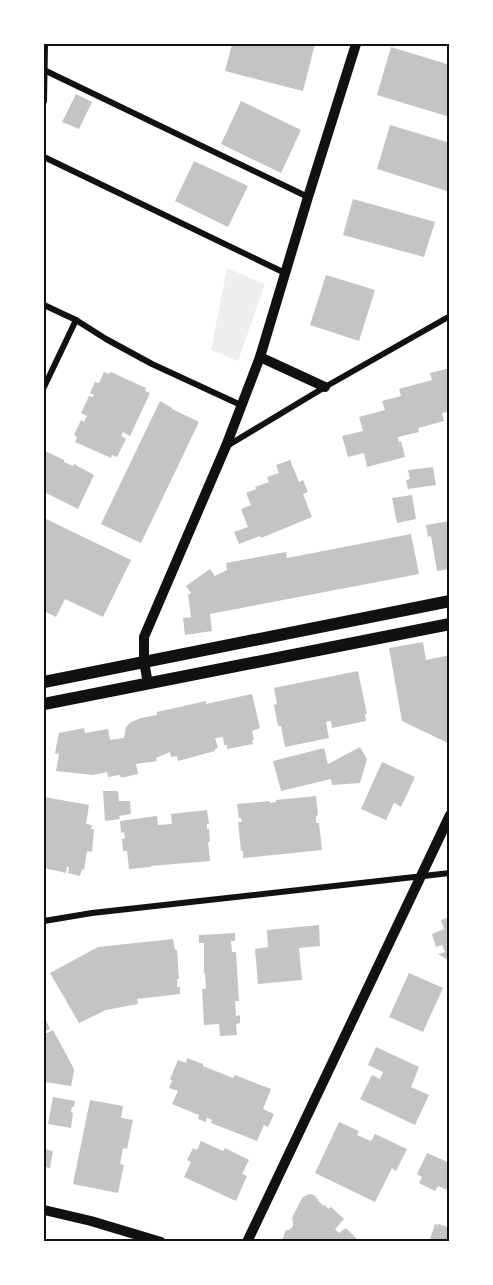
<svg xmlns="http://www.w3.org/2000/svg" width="493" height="1285" font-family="Arial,sans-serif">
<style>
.green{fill:#eee}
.building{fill:#c4c4c4}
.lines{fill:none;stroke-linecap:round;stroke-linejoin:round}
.minor{stroke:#111;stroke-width:6}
.tertiary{stroke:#111;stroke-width:10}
.secondary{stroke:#111;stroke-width:12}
.neatline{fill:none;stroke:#111;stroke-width:2}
</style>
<rect width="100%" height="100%" fill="#fff"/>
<polygon class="green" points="227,268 265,284 238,361 211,350"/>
<g class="building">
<polygon points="232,44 315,44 303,91 225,71"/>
<polygon points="391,47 450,65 450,117 377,95"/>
<polygon points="76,94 92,102 79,129 62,122"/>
<polygon points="241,101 301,130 281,173 221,144"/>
<polygon points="390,125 450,143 450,192 377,169"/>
<polygon points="194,161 248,186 228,227 175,201"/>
<polygon points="353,199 435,222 424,257 343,235"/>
<polygon points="326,275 375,290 359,341 310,325"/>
<polygon points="450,368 450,411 442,413 444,421 418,428 419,432 398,437 399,442 401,441 405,457 367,467 364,453 348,457 342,436 363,431 359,417 385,410 382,401 401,396 399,389 432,380 430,373"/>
<polygon points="104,372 109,374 111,372 146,388 145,391 150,393 130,436 123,432 121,436 126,439 117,457 112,455 111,458 75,442 77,437 74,435 81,420 84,422 87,416 81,413 89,396 93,397 94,395 90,393 95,382 99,383"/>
<polygon points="160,401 172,408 172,409 199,422 141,543 101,524"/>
<polygon points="45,451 64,460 64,462 73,466 74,464 94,475 78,509 44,492 44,454"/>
<polygon points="290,460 299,482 303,480 308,492 303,494 312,517 261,538 260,536 239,544 234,532 248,527 241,509 251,505 246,493 256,489 255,487 269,482 267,477 279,473 276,465"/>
<polygon points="433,467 436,485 408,489 406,480 410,479 408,470"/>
<polygon points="412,495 416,519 397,523 392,498"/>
<polygon points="44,518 131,560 103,617 65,599 56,617 44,611"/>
<polygon points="450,521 450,569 437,571 431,536 428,537 426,525"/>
<polygon points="411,534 419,574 210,614 212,631 185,635 183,618 191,617 188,595 191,593 186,586 210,569 215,576 227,570 226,563 286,552 287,558"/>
<polygon points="423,642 426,660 450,655 450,744 402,721 389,648"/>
<polygon points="358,671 367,714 365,714 366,721 332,728 331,721 326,722 329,738 285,747 281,726 278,726 274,705 277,704 274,688"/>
<polygon points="252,694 260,728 252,731 254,740 252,740 253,744 227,749 227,745 224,745 223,737 215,738 218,748 215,749 215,751 178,761 177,756 171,757 170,752 156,758 157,761 136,764 138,774 121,778 120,775 108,777 107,772 93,775 56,771 59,754 55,753 59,733 84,728 85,733 108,729 110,740 124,738 126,727 131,722 141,718 157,715 157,712 206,701 206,704"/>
<polygon points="360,747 367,759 360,783 332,785 331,779 281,791 273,761 324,748 328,764"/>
<polygon points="382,762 415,777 401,807 394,803 386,820 361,809"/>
<polygon points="103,791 118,791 119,801 130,801 131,814 119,816 120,819 105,821"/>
<polygon points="316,796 318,815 316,816 316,823 319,823 322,850 243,858 243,851 241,851 238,822 242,822 241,818 239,818 237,804 269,801 270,803 276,802 276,800"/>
<polygon points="44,797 89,805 86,824 92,825 91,829 94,829 93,841 92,852 87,851 84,870 82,869 80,876 68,873 69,867 67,867 66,873 44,868"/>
<polygon points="207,810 209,824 207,824 207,829 209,829 210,842 208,842 210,861 151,866 151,867 129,869 127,851 123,851 122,839 125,838 124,832 121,833 120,821 157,816 158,825 172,824 171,814"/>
<polygon points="450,917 450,961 438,954 445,952 442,945 436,947 432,934 444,929 441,920"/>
<polygon points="319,925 320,946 299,948 302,980 258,984 255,949 268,947 267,930"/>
<polygon points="235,933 235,941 231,941 232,952 236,952 239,1001 235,1001 236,1016 240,1015 240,1023 236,1024 237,1035 220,1036 219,1024 204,1025 202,989 206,989 205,973 204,973 204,943 199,943 199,935"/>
<polygon points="173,939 175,950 177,950 179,979 177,979 177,987 180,987 180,994 137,999 138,1004 106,1010 79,1023 50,973 98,947"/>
<polygon points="409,973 443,988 423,1032 389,1017"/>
<polygon points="44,1016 50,1029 44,1032 45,1034 53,1030 73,1067 74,1071 71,1086 44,1082"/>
<polygon points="376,1047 419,1067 411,1087 429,1095 415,1125 360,1099 372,1075 380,1079 383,1072 368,1065"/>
<polygon points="187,1058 203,1064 203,1066 233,1078 235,1075 271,1089 263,1109 274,1114 268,1127 264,1125 257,1141 211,1123 212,1120 207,1118 206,1122 198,1119 199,1115 172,1104 178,1091 169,1088 172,1081 170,1079 178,1060 186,1063"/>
<polygon points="53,1097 75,1101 74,1107 72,1107 71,1112 73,1113 71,1128 48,1124"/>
<polygon points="90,1100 123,1106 121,1118 133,1120 127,1149 123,1148 120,1164 124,1165 118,1193 73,1184"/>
<polygon points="339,1122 359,1131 357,1135 371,1141 375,1134 407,1149 396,1171 392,1168 375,1202 315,1173"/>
<polygon points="201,1141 223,1151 225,1148 249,1160 242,1174 247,1176 236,1201 184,1177 191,1162 187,1160 193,1148 197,1150"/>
<polygon points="44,1149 53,1151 50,1168 44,1167"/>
<polygon points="427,1153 450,1163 450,1185 447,1190 438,1186 435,1191 419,1183 422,1177 417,1174"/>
<polygon points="309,1194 314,1195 323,1206 325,1205 328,1209 331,1207 344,1219 335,1229 339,1233 346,1228 360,1242 281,1242 286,1230 289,1230 293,1226 293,1222 292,1218 302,1198"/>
<polygon points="435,1224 438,1225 439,1224 450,1228 450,1242 429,1242"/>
</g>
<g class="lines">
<g class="minor">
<polyline points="44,70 308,197"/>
<polyline points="44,101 45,44"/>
<polyline points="44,157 285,273"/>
<polyline points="44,305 76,320 106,339 152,364 243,406"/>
<polyline points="44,387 76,320"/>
<polyline points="227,446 325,387 450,316"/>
<polyline points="44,921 92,913 450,873"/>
</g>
<g class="tertiary">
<polyline points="260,357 325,387"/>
<polyline points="148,684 144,661 144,637 226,446 260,357 308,197 356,44"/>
<polyline points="44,1210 91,1221 161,1242"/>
<polyline points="247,1242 450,815"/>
</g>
<g class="secondary">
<polyline points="44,682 450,601"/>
<polyline points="44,704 450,624"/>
</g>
</g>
<rect width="493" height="1285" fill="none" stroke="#ffffff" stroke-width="90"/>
<rect x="45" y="45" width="403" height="1195" class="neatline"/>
</svg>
